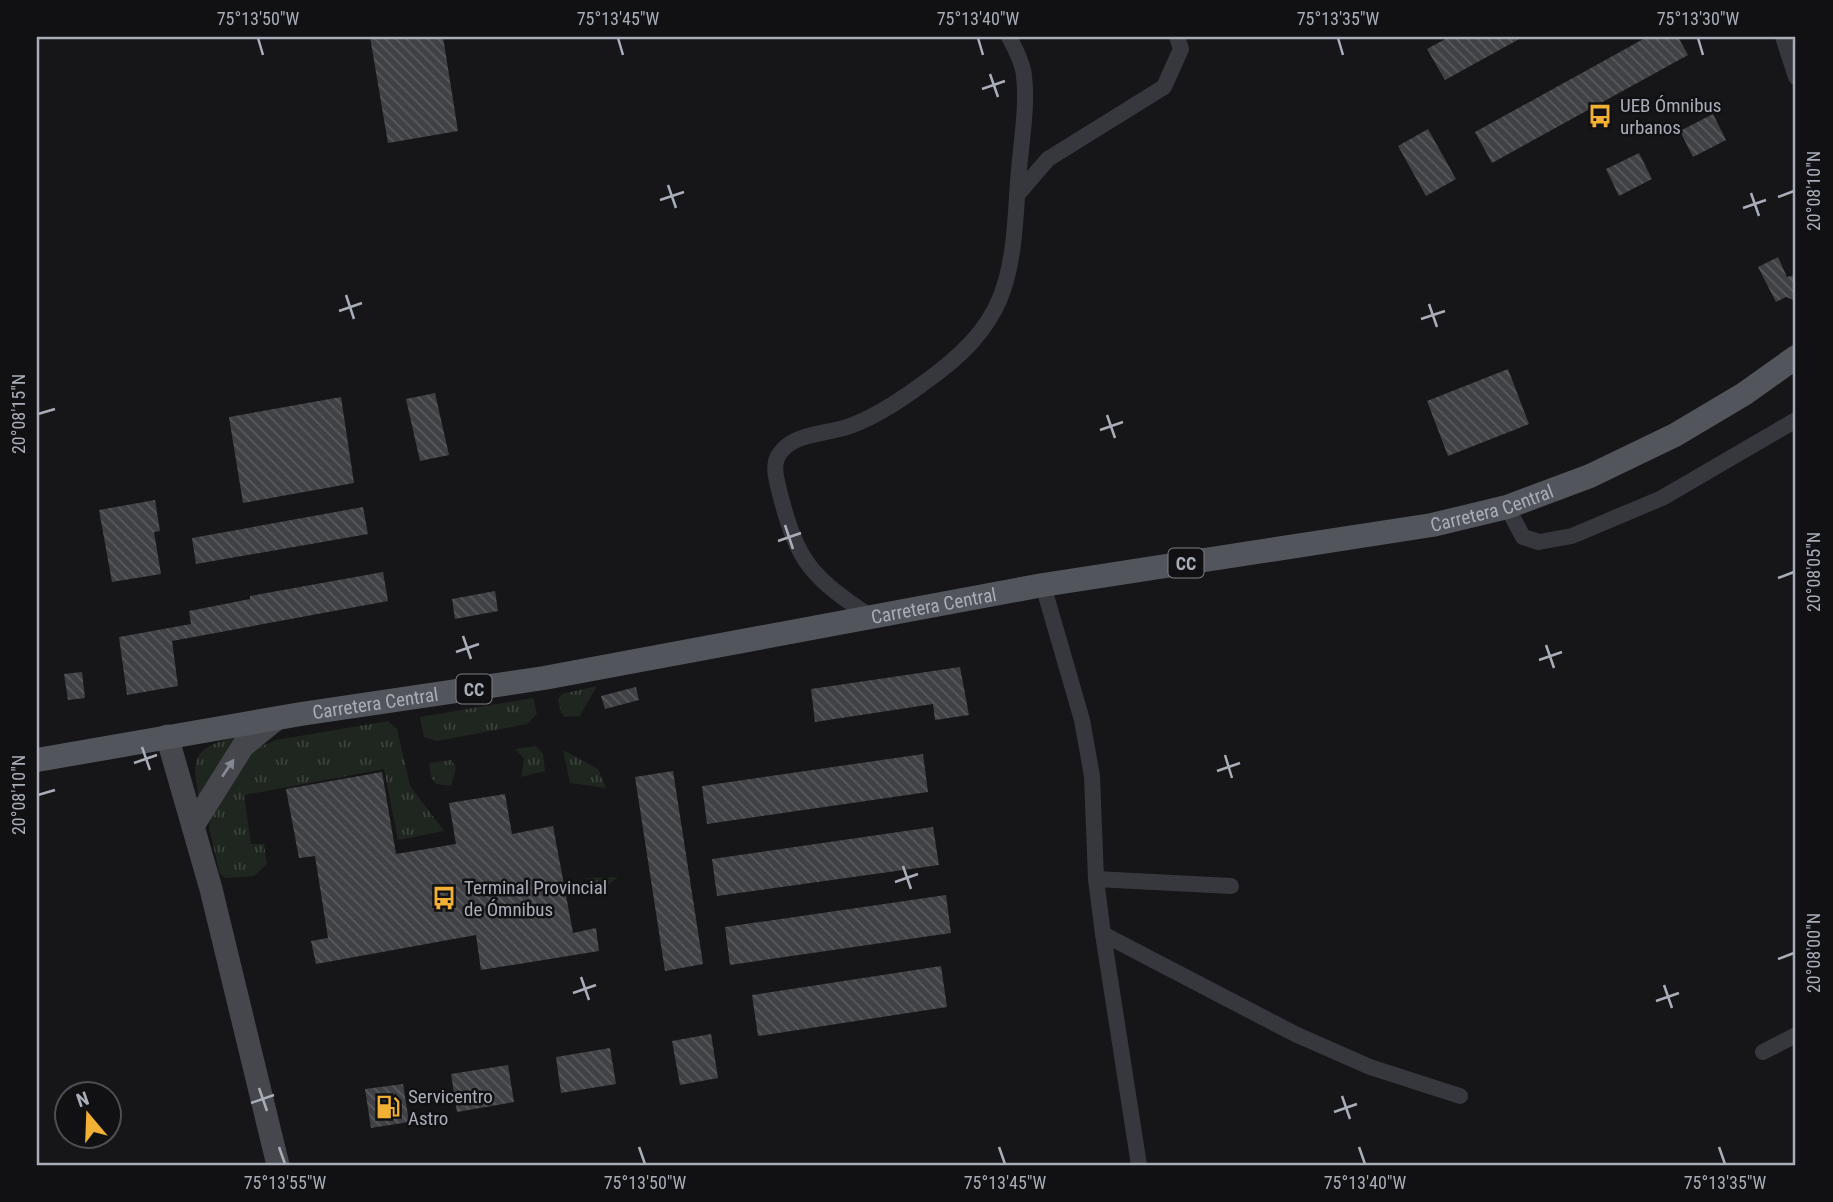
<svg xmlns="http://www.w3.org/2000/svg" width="1833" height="1202" font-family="'Roboto Condensed',sans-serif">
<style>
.grass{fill:url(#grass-tufts)}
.building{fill:url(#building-back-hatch)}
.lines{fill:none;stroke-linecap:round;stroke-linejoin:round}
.street{stroke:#37383d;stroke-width:16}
.secondary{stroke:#45474d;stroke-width:23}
.primary{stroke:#53555c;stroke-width:24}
.oneway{fill:#858993}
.ticks{fill:none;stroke:#a8adb8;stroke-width:2.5}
.labels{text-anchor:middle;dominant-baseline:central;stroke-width:5;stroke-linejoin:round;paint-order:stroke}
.shield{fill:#111113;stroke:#7b7e86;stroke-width:2}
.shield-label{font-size:18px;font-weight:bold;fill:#a8adb8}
.poi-label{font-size:19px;fill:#a8adb8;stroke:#111113;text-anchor:start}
.street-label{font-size:19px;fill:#a8adb8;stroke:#111113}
.neatline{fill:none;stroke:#a8adb8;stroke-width:2.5}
.ticks-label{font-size:18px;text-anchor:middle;fill:#a8adb8}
</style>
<defs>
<pattern id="grass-tufts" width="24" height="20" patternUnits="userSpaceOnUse" patternTransform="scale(1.75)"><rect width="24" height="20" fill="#1e261f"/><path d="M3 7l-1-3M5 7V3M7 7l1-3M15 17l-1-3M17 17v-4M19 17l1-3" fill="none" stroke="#3c433d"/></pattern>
<pattern id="building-back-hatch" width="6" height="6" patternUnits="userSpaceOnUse" patternTransform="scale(1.75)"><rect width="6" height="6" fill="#404145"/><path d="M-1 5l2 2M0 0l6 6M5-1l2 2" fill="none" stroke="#595a5e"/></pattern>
</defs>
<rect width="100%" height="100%" fill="#161618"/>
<g class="grass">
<polygon points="597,686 580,716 565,717 561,713 558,699 562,694"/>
<polygon points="533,698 537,714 527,724 437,741 424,737 420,717"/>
<polygon points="388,721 397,729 410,786 444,831 398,840 384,769 244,795 251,844 264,844 267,864 254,876 225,878 220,874 209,828 210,820 248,755 255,749 276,740"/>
<path d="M241,736L199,798C190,755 196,746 241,736Z"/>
<polygon points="536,746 543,754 545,771 521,777 524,759 515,749"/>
<polygon points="563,750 598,769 606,788 570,783"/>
<polygon points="452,760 456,769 451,786 436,784 431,777 429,763"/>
<polygon points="618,877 604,888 591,885 587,878"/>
</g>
<g class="building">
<polygon points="370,37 443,37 458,131 388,143"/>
<polygon points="1449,37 1523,37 1445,80 1427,49"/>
<polygon points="1647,37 1678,37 1688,55 1492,163 1475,132"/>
<polygon points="1713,114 1726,140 1693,157 1680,131"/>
<polygon points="1428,129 1456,179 1426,196 1398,146"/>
<polygon points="1639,153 1652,179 1619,196 1606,169"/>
<polygon points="1778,257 1787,277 1796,275 1796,301 1786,297 1776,302 1758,267"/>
<polygon points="1508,369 1529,424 1448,456 1427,401"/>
<polygon points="435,393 449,455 420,461 406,399"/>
<polygon points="341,397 354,483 243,503 229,417"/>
<polygon points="155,500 160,531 154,532 161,574 112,582 99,510"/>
<polygon points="363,507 368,534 196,564 192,538"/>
<polygon points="383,572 388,601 172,641 178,686 127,695 119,637 191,624 189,611 250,599 250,596"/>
<polygon points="495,591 498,611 455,619 452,599"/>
<polygon points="960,667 969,715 935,720 933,704 815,722 811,689"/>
<polygon points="82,672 85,698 68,700 64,674"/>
<polygon points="636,687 639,700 605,709 601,696"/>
<polygon points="923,754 928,792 707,824 702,786"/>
<polygon points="673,771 703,964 665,971 635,777"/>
<polygon points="382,772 396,854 456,844 449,803 505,794 512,834 553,826 573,933 596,928 599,951 481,970 476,935 316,964 311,941 328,938 315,856 299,858 286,789"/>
<polygon points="933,827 939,865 717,896 712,859"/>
<polygon points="946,895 951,933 730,965 725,927"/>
<polygon points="941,966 947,1007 758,1036 752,995"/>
<polygon points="711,1034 718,1078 680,1085 672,1041"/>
<polygon points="610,1048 616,1084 561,1093 556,1057"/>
<polygon points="508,1065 514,1102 457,1112 451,1074"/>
<polygon points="403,1084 409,1122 371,1128 365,1089"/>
</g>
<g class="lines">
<g class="street">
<polyline points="1783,37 1796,77"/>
<polyline points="1017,195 1048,159 1164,87 1181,49 1177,37"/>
<polyline points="1507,507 1523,537 1539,542 1572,536 1662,498 1796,420"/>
<polyline points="1043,585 1082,720 1092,776 1096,879 1103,934 1139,1165"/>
<path d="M871,617C812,577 798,564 780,494C777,481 771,465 780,453C794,433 826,434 847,427C874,418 898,402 921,385C1008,324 1012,283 1018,182C1020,149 1028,108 1024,76C1023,63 1015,48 1009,37"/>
<polyline points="1096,879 1231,886"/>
<polyline points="1103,934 1295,1034 1370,1067 1460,1096"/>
<polyline points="1763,1052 1796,1035"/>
</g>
<g class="secondary">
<polyline points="167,736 211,889 278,1165"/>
<polyline points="193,826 243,746 275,720"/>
</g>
<path class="primary" id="s1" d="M37,760L301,714L544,678L1043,585L1432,525L1507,507L1590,476L1675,435L1744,394L1796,357"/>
</g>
<defs><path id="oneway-solid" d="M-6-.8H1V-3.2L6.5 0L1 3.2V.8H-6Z" transform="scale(1.75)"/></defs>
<use class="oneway" href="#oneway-solid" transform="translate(228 768) rotate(-56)"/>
<path class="ticks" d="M258,38L263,55M618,38L623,55M978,38L983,55M1338,38L1343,55M1698,38L1703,55M990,74L998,97M982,89L1005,81M668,185L676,208M1751,193L1759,216M1778,197L1794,191M660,200L684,192M1743,208L1766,200M346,295L354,319M1429,304L1437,327M339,311L362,303M1421,319L1445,311M38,414L55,409M1107,415L1115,438M1100,430L1123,422M785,525L793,549M778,541L801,533M1778,578L1794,572M463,636L471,659M1546,645L1554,668M456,652L479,644M1539,660L1562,652M142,747L150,770M1225,755L1232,778M134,763L157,755M1217,771L1240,763M38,795L55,790M903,866L911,889M895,882L918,874M1778,959L1794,953M581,977L589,1000M1664,985L1672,1008M573,993L596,985M1656,1001L1679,993M259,1088L267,1111M1342,1096L1350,1119M251,1103L274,1095M1334,1112L1357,1104M279,1147L285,1164M639,1147L645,1164M999,1147L1005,1164M1359,1147L1365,1164M1719,1147L1725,1164"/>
<defs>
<g id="bus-bare" transform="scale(1.89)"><path d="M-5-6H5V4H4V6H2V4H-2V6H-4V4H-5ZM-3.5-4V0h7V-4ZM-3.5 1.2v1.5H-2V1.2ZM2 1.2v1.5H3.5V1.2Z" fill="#f2b134" stroke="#111113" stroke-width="2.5" paint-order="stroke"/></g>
<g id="fuel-bare" transform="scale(1.89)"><path d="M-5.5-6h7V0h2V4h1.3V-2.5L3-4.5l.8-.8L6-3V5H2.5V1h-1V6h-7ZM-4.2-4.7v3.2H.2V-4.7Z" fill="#f2b134" stroke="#111113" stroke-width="2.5" paint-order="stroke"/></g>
</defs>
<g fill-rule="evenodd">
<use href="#bus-bare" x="1600" y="116"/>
<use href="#bus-bare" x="444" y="898"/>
<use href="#fuel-bare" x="388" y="1107"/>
</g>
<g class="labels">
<g class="shield">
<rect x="1168.5" y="548.5" width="35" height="29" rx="5"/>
<rect x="456.5" y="674.5" width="35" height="29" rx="5"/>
</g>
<g class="shield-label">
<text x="1186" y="563">CC</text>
<text x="474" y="689">CC</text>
</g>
<g class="poi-label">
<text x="1620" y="105">UEB Ómnibus<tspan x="1620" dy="22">urbanos</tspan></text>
<text x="464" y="887">Terminal Provincial<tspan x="464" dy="22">de Ómnibus</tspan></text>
<text x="408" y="1096">Servicentro<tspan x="408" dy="22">Astro</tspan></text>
</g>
<g class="street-label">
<text stroke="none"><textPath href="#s1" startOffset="1477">Carretera Central</textPath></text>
<text stroke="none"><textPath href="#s1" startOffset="910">Carretera Central</textPath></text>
<text stroke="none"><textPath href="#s1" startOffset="343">Carretera Central</textPath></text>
</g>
</g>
<rect width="1833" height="1202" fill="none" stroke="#111113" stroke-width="77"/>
<g transform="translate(88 1115) rotate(341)"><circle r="33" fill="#111113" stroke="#4d4f55" stroke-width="2"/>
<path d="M0-5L12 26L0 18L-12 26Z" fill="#f2b134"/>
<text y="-10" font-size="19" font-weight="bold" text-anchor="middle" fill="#a8adb8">N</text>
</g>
<rect x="38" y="38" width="1756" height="1126" class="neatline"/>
<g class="ticks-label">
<text x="258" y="25">75°13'50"W</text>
<text x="618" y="25">75°13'45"W</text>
<text x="978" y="25">75°13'40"W</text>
<text x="1338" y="25">75°13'35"W</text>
<text x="1698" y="25">75°13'30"W</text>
<text transform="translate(1814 191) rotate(-90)" y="6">20°08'10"N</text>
<text transform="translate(19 414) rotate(-90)" y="6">20°08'15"N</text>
<text transform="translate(1814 572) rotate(-90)" y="6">20°08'05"N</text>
<text transform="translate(19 795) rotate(-90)" y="6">20°08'10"N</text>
<text transform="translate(1814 953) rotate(-90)" y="6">20°08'00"N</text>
<text x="285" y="1189">75°13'55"W</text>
<text x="645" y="1189">75°13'50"W</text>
<text x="1005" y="1189">75°13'45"W</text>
<text x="1365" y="1189">75°13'40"W</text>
<text x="1725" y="1189">75°13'35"W</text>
</g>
</svg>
